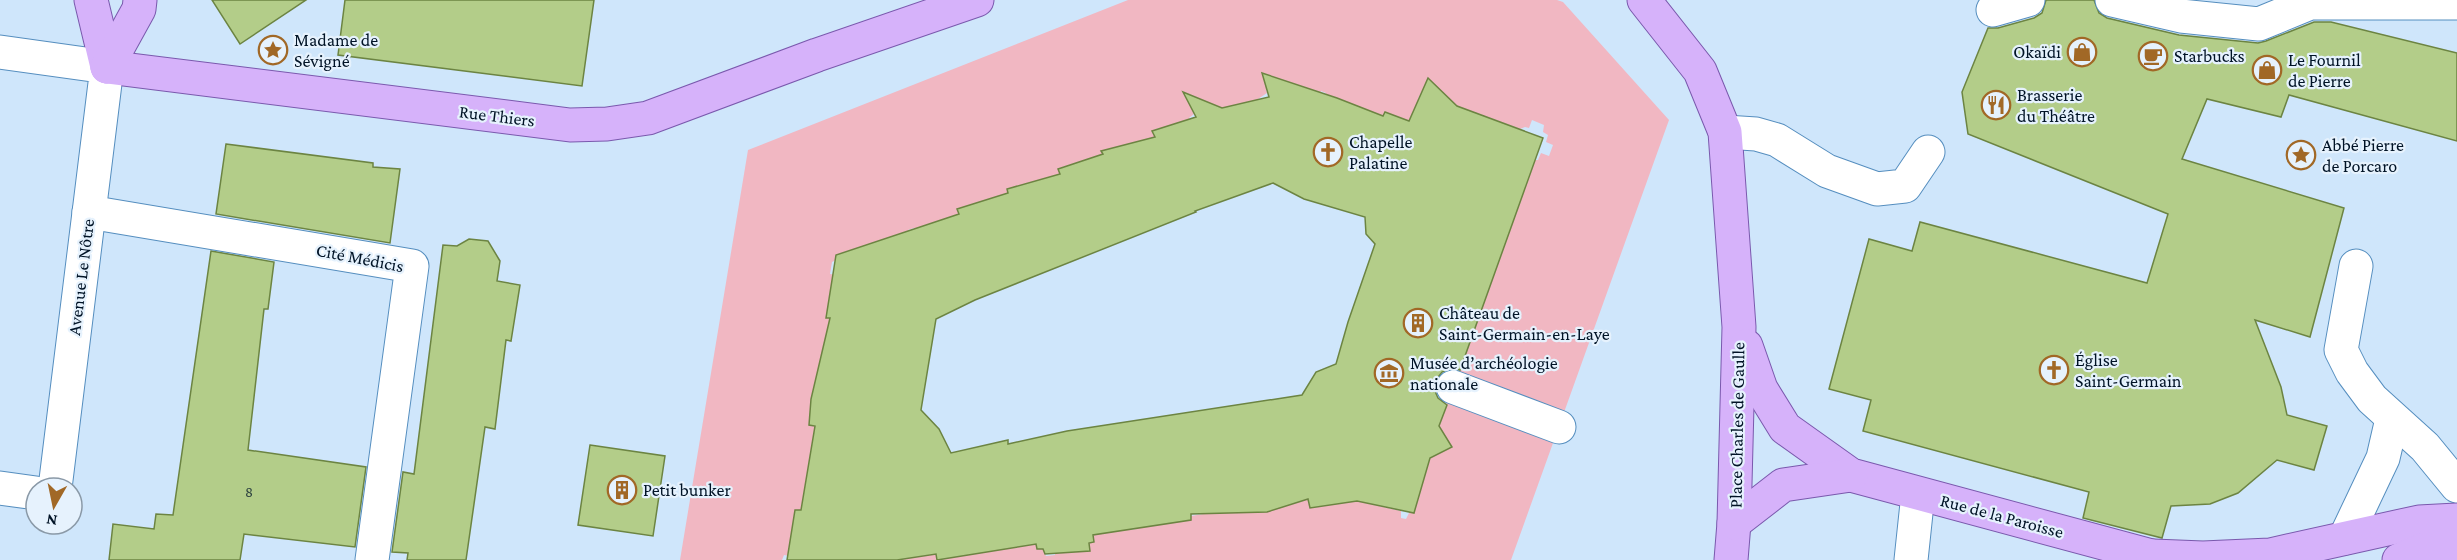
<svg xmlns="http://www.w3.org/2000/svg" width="2457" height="560" font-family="'Crimson Pro',serif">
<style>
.green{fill:#f1b7c2}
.building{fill:#b3cd89;stroke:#6c8442;stroke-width:1.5;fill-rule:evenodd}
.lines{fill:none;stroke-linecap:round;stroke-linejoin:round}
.minor-casing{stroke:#558ebf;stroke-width:35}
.major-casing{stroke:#7a59ad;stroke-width:35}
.minor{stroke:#fff;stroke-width:33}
.major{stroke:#d6b2fa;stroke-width:33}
.labels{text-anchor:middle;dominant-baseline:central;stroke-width:4.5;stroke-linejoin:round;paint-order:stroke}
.number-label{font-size:15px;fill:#2d423f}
.poi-label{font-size:18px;fill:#001326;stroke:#e6f2fd;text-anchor:start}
.street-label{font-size:18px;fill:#001326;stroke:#e6f2fd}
</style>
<rect width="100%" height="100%" fill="#cfe6fb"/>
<polygon class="green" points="1128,0 1557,0 1563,2 1669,120 1511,560 897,560 936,554 991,551 997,550 996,545 1035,540 1037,549 1043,549 1046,556 1055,555 1055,551 1090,551 1089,543 1094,541 1093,530 1129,525 1130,530 1136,529 1136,524 1185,521 1191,520 1191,516 1234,509 1235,513 1242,513 1292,504 1292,498 1307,496 1310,508 1337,504 1336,496 1401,511 1401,518 1406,519 1409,513 1414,513 1416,505 1410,504 1535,160 1538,160 1541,153 1549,156 1553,145 1546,142 1548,135 1543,132 1544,125 1532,120 1529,128 1525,127 1520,129 1446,102 1432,86 1422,91 1418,99 1421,107 1420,125 1385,113 1379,122 1323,102 1326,93 1321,91 1318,98 1301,95 1303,87 1299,85 1269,86 1266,88 1267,93 1246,107 1216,110 1191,107 1194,114 1189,118 1190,120 1161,136 1159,128 1152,131 1155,138 1102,151 1104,158 1068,173 1065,166 1058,169 1061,175 1007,189 1009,196 958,209 960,216 917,233 914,228 908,230 910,236 878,241 853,257 850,250 839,254 840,258 832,262 830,274 836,275 827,318 832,318 810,419 809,425 815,426 801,510 795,510 794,557 784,555 782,560 680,560 748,150"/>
<g class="building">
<polygon points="212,0 306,0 240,44"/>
<polygon points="345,0 594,0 582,86 338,55"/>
<polygon points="2046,0 2094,0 2099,13 2107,18 2179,35 2258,43 2266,41 2314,22 2331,22 2457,53 2457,141 2289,95 2281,117 2207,99 2182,159 2344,208 2310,337 2255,320 2281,387 2287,415 2327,426 2314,470 2277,460 2238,493 2210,504 2171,506 2162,538 2083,518 2089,492 1863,431 1871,400 1829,389 1869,239 1912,251 1920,222 2147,283 2168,214 1968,134 1962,92 1988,28 1998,28 2034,18 2042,13"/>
<path d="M1262,73L1337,98L1383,116L1385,112L1409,121L1428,78L1457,106L1543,138L1460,370L1451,368L1442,372L1435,381L1434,389L1438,398L1447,405L1439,426L1452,447L1430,458L1414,513L1357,501L1310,508L1308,499L1267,512L1191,514V520L1093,535L1094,542L1089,543L1090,551L1045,554L1043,549H1037L1036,544L937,560L936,554L897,560H787L795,510H801L815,426L809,425L811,399L830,318H826L836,255L959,214L957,209L1008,193L1007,189L1060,174L1058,169L1103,154L1101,151L1155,137L1152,131L1196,117L1183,92L1222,108L1269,97ZM1273,183L1304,199L1365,217L1366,234L1375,244L1348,322L1336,364L1316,372L1302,395L1067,431L1008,444V440L951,453L939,429L921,410L936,319L975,300L1196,212L1195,211Z"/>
<polygon points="226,144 373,163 373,167 400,169 390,243 216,214"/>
<polygon points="469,239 488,241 500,261 497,281 520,285 511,341 506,340 495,429 485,427 466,560 407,560 408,553 392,552 403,472 414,474 443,245 457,246"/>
<polygon points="211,251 274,262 268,309 264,309 248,450 366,467 355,547 244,534 240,560 109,560 113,524 154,529 156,514 173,515"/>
<polygon points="590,445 665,456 653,536 578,525"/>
</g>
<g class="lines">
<g class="minor-casing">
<g id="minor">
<polyline points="2112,0 2181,16 2259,24 2310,3 2457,3"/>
<polyline points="1993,10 2028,0"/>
<polyline points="0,52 107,67 55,488"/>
<polyline points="1725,132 1756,134 1777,140 1827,171 1877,189 1905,186 1928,152"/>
<polyline points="89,212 412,266 372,560"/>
<polyline points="2356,266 2341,350 2352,372 2372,399 2425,447 2457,486"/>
<polyline points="1453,387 1559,427"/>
<polyline points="0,488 36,493"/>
<polyline points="2345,538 2383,458 2392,419"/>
<polyline points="1911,560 1918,494"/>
</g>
</g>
<g class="major-casing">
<g id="major">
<polyline points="91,0 107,67"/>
<polyline points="1644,0 1700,71 1725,132 1739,327 1734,523 1731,560"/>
<polyline points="107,67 570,125 607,124 648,118 817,55 977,0"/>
<polyline points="107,67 139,9 140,0"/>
<polyline points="1746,346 1761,389 1785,428 1851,475 2166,560"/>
<polyline points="1734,523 1783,485 1851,475"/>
<polyline points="2153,556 2203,558 2270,555 2419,522 2457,520"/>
<polyline points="2399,560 2423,550 2457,550"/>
</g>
</g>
<use href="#minor" class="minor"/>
<use href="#major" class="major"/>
</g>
<defs>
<g id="sight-ring" transform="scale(1.5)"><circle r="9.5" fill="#e6f2fd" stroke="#a16826" stroke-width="1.5"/><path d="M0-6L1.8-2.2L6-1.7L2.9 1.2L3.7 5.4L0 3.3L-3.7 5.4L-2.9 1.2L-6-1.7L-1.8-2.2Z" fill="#a16826"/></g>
<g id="shop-ring" transform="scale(1.5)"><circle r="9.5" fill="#e6f2fd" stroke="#a16826" stroke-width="1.5"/><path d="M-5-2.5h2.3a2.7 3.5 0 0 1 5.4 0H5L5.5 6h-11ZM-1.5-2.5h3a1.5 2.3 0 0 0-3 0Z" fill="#a16826"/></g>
<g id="cafe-ring" transform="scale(1.5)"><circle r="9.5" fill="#e6f2fd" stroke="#a16826" stroke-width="1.5"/><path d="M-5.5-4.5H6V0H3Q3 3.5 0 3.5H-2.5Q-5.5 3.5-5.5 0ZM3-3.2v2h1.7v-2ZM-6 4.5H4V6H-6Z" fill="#a16826"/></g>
<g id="restaurant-ring" transform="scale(1.5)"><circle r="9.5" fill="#e6f2fd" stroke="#a16826" stroke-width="1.5"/><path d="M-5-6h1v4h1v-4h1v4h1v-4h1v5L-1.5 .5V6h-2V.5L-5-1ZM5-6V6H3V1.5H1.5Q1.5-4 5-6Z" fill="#a16826"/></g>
<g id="church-ring" transform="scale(1.5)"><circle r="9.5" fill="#e6f2fd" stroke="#a16826" stroke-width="1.5"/><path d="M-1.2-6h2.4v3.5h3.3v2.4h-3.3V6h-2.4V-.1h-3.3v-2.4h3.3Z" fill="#a16826"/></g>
<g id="building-ring" transform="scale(1.5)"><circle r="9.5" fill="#e6f2fd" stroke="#a16826" stroke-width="1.5"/><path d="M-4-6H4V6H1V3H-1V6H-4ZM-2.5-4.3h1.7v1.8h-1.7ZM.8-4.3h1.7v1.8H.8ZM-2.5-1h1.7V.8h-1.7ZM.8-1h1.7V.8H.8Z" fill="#a16826"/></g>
<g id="museum-ring" transform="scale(1.5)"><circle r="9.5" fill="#e6f2fd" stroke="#a16826" stroke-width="1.5"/><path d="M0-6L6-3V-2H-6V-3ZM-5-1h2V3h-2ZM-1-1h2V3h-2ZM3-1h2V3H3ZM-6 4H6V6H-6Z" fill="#a16826"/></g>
</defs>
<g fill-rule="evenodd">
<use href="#sight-ring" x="273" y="50"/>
<use href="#shop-ring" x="2082" y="52"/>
<use href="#cafe-ring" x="2153" y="56"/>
<use href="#shop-ring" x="2267" y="70"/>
<use href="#restaurant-ring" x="1996" y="105"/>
<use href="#church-ring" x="1328" y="152"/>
<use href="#sight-ring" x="2301" y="155"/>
<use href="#building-ring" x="1418" y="323"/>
<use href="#church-ring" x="2054" y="370"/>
<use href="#museum-ring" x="1389" y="373"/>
<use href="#building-ring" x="622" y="490"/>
</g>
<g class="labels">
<g class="number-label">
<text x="249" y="492">8</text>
</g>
<g class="poi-label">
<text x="294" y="40">Madame de<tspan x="294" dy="21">Sévigné</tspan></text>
<text x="2061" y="52" text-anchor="end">Okaïdi</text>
<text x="2174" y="56">Starbucks</text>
<text x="2288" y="60">Le Fournil<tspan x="2288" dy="21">de Pierre</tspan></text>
<text x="2017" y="95">Brasserie<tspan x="2017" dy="21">du Théâtre</tspan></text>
<text x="1349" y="142">Chapelle<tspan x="1349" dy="21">Palatine</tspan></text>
<text x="2322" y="145">Abbé Pierre<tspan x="2322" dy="21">de Porcaro</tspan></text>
<text x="1439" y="313">Château de<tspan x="1439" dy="21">Saint-Germain-en-Laye</tspan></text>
<text x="2075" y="360">Église<tspan x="2075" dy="21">Saint-Germain</tspan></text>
<text x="1410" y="363">Musée d’archéologie<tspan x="1410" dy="21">nationale</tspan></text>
<text x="643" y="490">Petit bunker</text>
</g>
<g class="street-label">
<text transform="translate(497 116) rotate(7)">Rue Thiers</text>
<text transform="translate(360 258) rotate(11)">Cité Médicis</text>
<text transform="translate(81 277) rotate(-83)">Avenue Le Nôtre</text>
<text transform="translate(1737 425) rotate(-89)">Place Charles de Gaulle</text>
<text transform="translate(2002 516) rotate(15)">Rue de la Paroisse</text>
</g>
</g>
<g transform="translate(54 506) rotate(189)"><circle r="28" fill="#e6f2fd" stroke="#8a99a7" stroke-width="1.5"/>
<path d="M0-4.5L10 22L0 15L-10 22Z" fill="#a16826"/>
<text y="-9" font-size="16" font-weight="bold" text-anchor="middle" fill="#001326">N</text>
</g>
</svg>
